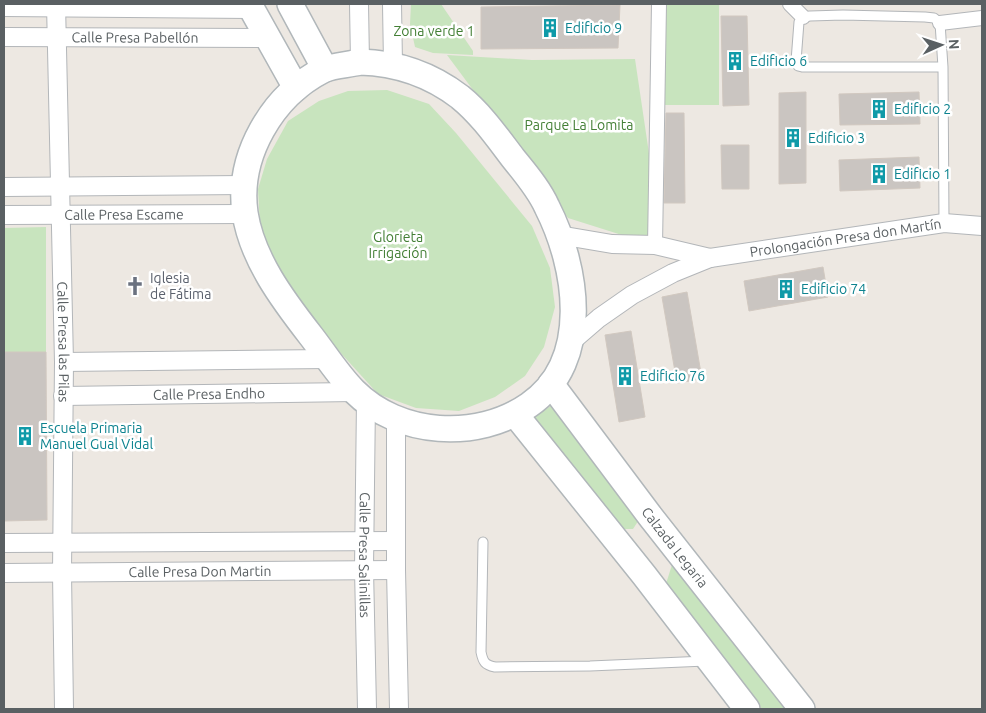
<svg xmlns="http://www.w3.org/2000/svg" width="986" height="713" font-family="Ubuntu,sans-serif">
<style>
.green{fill:#c8e4be}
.building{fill:#cac5c1;stroke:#d1c8c0}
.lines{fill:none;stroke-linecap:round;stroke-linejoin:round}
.service-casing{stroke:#b3b6b9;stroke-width:11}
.pedestrian-casing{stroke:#b3b6b9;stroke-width:16}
.minor-casing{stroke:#b3b6b9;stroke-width:20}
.secondary-casing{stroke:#b1b7ba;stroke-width:28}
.service{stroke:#fff;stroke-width:9}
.pedestrian{stroke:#fff;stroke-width:14}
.minor{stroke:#fff;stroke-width:18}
.secondary{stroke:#fff;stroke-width:25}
.labels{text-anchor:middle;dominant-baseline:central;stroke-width:5;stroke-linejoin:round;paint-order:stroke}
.culture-label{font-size:14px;fill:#0d838f;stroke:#fff;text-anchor:start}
.park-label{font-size:14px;fill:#437f35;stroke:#fff}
.street-label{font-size:14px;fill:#5a6063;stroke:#fff}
.worship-label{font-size:14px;fill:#5b616d;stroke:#fff;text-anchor:start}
</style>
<rect width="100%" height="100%" fill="#ede8e2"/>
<g class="green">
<polygon points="411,4 441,4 473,51 473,55 433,53 415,47 410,24"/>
<polygon points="664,4 719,4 719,105 663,105"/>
<polygon points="447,55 532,60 635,59 663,248 568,218"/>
<polygon points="387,90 429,104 456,133 532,226 550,268 555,307 544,347 525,376 495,397 459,411 416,408 378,394 308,317 270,258 260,226 258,189 267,159 288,121 319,101 348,91"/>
<polygon points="46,227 46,352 4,352 4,228"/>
<polygon points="558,401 644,512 633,529 621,529 530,420"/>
<polygon points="676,552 790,709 762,709 665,587"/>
</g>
<g class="building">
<polygon points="620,5 618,48 481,49 481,7"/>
<polygon points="721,16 747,16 749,105 723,106"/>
<polygon points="806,92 806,183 779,184 779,93"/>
<polygon points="919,92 920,124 840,125 839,94"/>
<polygon points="666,113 684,113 685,203 664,203"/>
<polygon points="721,145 749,145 749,189 722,189"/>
<polygon points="919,157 920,188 840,191 839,160"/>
<polygon points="823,267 828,297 749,311 744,281"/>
<polygon points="687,292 702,379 677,383 662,297"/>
<polygon points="631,331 645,417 619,422 605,335"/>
<polygon points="4,352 46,352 47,520 4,521"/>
</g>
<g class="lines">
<g class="service-casing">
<g id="service">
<polyline points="943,67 802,67 798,66 796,61 799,22 803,17 810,16 843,15 925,17 934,18 940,23 943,67 944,223"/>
<path d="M483,542L481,652C483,662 485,665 495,667L590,666L706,661"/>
</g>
</g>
<g class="pedestrian-casing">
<g id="pedestrian">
<polyline points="790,4 803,17"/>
<polyline points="940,23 982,18"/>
<polyline points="655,245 659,4"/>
</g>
</g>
<g class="minor-casing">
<g id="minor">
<path id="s1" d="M56,4L64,362L62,573L64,709"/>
<polyline points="359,4 360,62"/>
<polyline points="392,4 393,64"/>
<polyline points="4,7 252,9"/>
<path id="s2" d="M4,37L267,38"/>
<polyline points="4,187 245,185"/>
<path id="s3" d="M4,215L245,214"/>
<polyline points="559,235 612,244 655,245 710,258"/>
<path id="s4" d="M570,343L599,318L632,295L673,273L710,258L944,223L982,226"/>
<polyline points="64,362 328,359"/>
<path id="s5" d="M63,396L354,392"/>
<path id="s6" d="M366,400L364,569L367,709"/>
<polyline points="396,419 396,570 399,709"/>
<polyline points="4,543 395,541"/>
<path id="s7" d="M4,573L396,570"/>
</g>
</g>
<g class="secondary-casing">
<g id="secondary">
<polyline points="249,4 296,88"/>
<polyline points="290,4 325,69"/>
<path d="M360,62C398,63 430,74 460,97C481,114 497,137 513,158C525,173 539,189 547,207C577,266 593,361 529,405C477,441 399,436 354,391C338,375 325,354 311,336C283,300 252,259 245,213C237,156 272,96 323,70C333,65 348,65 360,62Z"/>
<path id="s8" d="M551,384L650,516L802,709"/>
<polyline points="515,414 644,575 747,709"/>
</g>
</g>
<use href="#service" class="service"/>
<use href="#pedestrian" class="pedestrian"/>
<use href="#minor" class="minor"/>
<use href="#secondary" class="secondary"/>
</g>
<defs>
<g id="building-bare" transform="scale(1.5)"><path d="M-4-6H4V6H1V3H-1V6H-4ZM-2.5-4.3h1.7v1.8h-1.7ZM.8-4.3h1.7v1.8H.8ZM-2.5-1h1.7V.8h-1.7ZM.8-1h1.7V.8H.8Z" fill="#0f9aa8" stroke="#fff" stroke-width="2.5" paint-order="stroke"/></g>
<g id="church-bare" transform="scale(1.5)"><path d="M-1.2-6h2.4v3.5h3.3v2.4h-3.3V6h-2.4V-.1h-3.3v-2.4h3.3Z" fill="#6b7280" stroke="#fff" stroke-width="2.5" paint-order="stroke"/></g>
</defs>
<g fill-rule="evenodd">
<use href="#building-bare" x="550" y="28"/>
<use href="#building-bare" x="735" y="61"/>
<use href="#building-bare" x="879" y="109"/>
<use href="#building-bare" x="793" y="138"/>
<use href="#building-bare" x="879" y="174"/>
<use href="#church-bare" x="135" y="286"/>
<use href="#building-bare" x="786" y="289"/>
<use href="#building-bare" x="625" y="376"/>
<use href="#building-bare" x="25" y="436"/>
</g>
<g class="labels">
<g class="culture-label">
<text x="565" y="28">Edificio 9</text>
<text x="750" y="61">Edificio 6</text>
<text x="894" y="109">Edificio 2</text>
<text x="808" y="138">Edificio 3</text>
<text x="894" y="174">Edificio 1</text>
<text x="801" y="289">Edificio 74</text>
<text x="640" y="376">Edificio 76</text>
<text x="40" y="428">Escuela Primaria<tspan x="40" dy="16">Manuel Gual Vidal</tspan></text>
</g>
<g class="park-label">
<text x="434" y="31">Zona verde 1</text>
<text x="579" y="125">Parque La Lomita</text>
<text x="398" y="237">Glorieta<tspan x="398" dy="16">Irrigación</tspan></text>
</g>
<g class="street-label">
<text stroke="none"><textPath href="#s2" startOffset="131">Calle Presa Pabellón</textPath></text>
<text stroke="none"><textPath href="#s3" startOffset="120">Calle Presa Escame</textPath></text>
<text stroke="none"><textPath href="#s4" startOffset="302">Prolongación Presa don Martín</textPath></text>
<text stroke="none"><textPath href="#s1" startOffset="338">Calle Presa las Pilas</textPath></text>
<text stroke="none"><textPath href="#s5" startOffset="146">Calle Presa Endho</textPath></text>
<text stroke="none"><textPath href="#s8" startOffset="205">Calzada Legaria</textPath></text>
<text stroke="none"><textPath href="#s6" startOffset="155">Calle Presa Salinillas</textPath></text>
<text stroke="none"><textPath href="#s7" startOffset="196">Calle Presa Don Martin</textPath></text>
</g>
<g class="worship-label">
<text x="150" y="278">Iglesia<tspan x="150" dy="16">de Fátima</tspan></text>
</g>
</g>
<rect width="986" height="713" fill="none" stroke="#5a6063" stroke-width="10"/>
<g transform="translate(941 45) rotate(87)" stroke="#ffffff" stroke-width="4" paint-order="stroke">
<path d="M0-4L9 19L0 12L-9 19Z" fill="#5a6063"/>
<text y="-8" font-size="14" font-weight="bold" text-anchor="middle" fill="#5a6063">N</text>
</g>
</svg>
